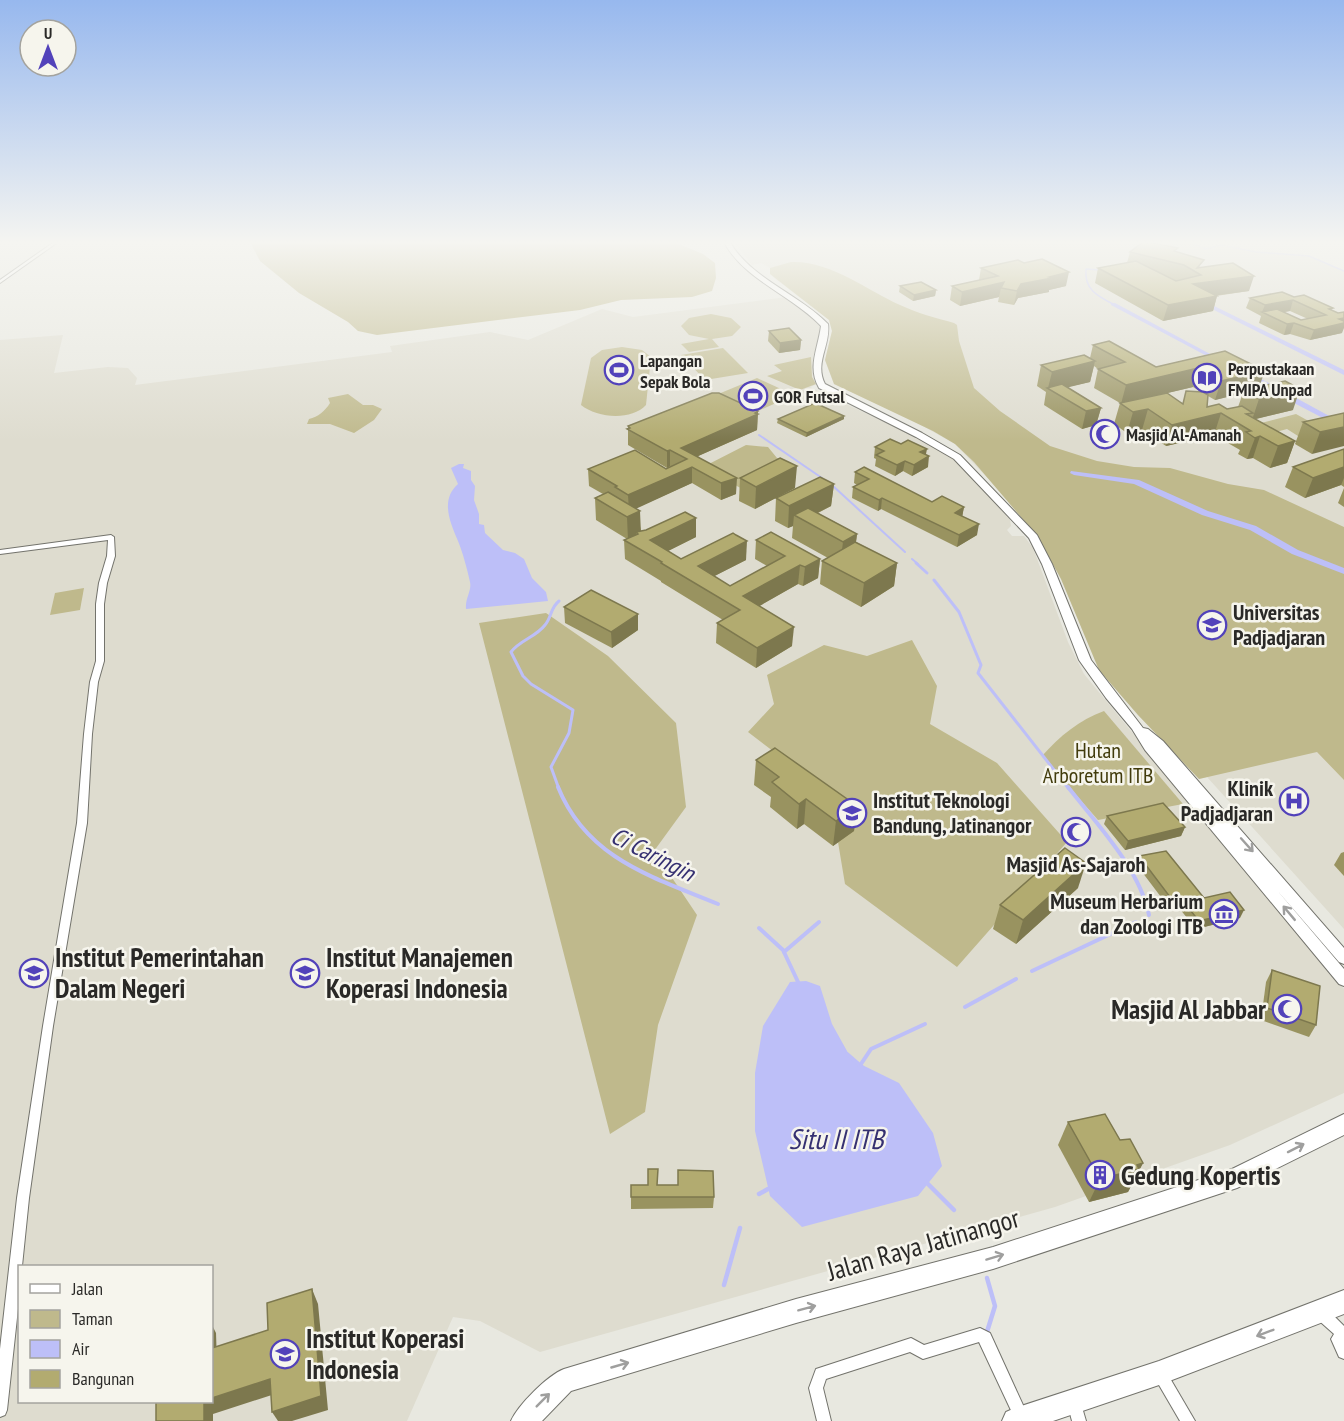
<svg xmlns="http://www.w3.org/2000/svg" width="1344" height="1421" font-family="'PT Sans Narrow',sans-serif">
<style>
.built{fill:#dedccf;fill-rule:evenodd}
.green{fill:#bfb98c}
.water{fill:#bdbff8}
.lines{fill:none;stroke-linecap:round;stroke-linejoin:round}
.stream-far4{stroke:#bdbff8;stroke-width:1.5}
.stream-far3{stroke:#bdbff8;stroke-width:2}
.stream-far2{stroke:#bdbff8;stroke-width:3}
.stream-far1{stroke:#bdbff8;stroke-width:4}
.stream{stroke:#bdbff8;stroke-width:4.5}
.canal{fill:#bdbff8;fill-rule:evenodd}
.minor-casing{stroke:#73736c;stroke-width:2}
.secondary-casing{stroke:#73736c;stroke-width:2}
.trunk-casing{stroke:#73736c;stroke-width:2}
.minor{fill:#fff;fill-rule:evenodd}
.secondary{fill:#fff;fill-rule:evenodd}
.trunk{fill:#fff;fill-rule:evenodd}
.wall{fill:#999360;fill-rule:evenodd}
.shaded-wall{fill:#7d784e}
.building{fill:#b2ab70;stroke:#7d784e;stroke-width:1.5}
.oneway{stroke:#9f9f9e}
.labels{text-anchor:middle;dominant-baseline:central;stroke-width:5;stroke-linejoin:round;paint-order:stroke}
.far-poi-label{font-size:18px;font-weight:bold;fill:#2a2927;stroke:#f6f5ed;text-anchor:start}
.poi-label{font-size:22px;font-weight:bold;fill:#2a2927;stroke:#f6f5ed;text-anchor:start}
.park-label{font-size:22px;fill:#413b0b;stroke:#f6f5ed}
.water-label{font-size:24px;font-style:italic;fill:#353071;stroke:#f6f5ed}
.near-poi-label{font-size:27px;font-weight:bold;fill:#2a2927;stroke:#f6f5ed;text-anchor:start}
.near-street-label{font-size:27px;fill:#2a2927;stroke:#f6f5ed}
.near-water-label{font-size:28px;font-style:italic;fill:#353071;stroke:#f6f5ed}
</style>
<rect width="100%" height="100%" fill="#e8e8e0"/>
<g class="built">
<polygon points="734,242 1189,242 1206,249 1221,245 1256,252 1309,256 1344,271 1344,929 1207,777 1199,779 1138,715 1099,670 1061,579 1038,537 1001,492 955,444 912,420 834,384 825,360 832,331 829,320 773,277 770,268 761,263 752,265"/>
<path d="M787,297L824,326L813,357L814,377L818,384L810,387L914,436L954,459L1010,519L1011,526L1007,530L1012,536H1024L1033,548L1068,642L1084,674L1344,989V1093L1230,1145L1055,1207L540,1352L480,1321L453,1317L407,1421H0V340L63,335L54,373L108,367L128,368L137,378L135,385L392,352L390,346L490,332L528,340L602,309L633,317ZM20,1266H212V1402H20Z"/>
</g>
<g class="green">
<polygon points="250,242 674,242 703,254 715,263 716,278 712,291 692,297 621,300 580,310 377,335 358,331 348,322 299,293 260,261"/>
<path d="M791,262C829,260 867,290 900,305C917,313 936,318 954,323L957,325L959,341L974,388L1000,411L1050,446L1097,461L1134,467L1170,468L1228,484L1264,490L1344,527V780L1317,752L1199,779L1138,715L1099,670L1061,579L1038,537L974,462L955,444L933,431L834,384L825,360L832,331L829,320L770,274V268Z"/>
<polygon points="711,314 731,318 741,327 732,336 712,339 719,347 689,352 681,344 709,339 689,335 681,326 689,318"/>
<path d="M622,347L642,350L651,357L646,405C631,421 597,418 581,405L591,358L602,350Z"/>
<polygon points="723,348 748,373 705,380 681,355"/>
<polygon points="811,357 812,377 816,384 800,390 767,376 782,371 774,365"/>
<polygon points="757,378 794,395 749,415 711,397"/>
<path d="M348,394L363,405H373L382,409L374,420L354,433L330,424H307L309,419C318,417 325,411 330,403L328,398Z"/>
<polygon points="1296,414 1323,429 1298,436 1287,429 1276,432 1261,423"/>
<polygon points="746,445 768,447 777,458 785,460 786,471 744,490 703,467"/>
<polygon points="84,588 80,610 50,615 55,593"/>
<polygon points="546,613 608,656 676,723 686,807 654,851 697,915 658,1025 645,1112 610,1134 479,623"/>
<polygon points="912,640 937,686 930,724 997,763 1067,842 957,967 845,884 838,842 861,818 748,732 774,704 767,675 824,645 867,656"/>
<path d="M1104,711L1183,804L1098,820L1042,756C1060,736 1079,720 1104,711Z"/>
</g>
<g class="water">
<path d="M459,464H464L463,468L471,471V480L475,486L474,500L479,514V524L484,525L485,533L503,550L515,553L524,559L532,578L546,592L548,601L466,609C465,598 472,591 470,582C467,569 463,553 458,541C450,522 440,500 458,484L451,468Z"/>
<polygon points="806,981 820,986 832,1024 852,1060 899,1083 933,1133 942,1166 918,1196 802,1227 770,1196 755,1131 755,1073 763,1026 790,982"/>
</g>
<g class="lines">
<g class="stream-far4">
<polyline points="1189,242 1206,249 1221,245 1256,252 1309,256 1344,271"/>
<path d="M1101,270L1086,269C1084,289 1097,296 1113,304"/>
</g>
<g class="stream-far3">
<polyline points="759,435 822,478"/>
<polyline points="833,486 905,552"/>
<polyline points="912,559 918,564"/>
</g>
<g class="stream-far2">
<polyline points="916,563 927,573"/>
<polyline points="934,580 959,612 981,665 978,673 1069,789"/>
<path d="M559,789L551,767L569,733L573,710L531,684L523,676L511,652C520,640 536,637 545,625C552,617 550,608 559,601"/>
</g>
<g class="stream-far1">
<path d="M558,787C587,859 653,877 718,904"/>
<path d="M1068,787C1096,823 1140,869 1149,915"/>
<polyline points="759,928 783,950 799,984"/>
<polyline points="784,952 819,922"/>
<polyline points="1032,971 1136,922"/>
<polyline points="965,1007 1016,979"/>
<polyline points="847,1054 862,1067"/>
<polyline points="861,1064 871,1049 925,1024"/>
</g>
<g class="stream">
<polyline points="926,1182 954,1210"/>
<polyline points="759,1194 768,1189"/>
<polyline points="724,1285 740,1228"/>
<polyline points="986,1335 995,1306 987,1278"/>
</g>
<g class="canal">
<polygon points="1200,301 1204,301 1344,370 1344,375 1200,303"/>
<polygon points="1111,303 1115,303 1225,362 1220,363 1111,305"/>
<polygon points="1246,374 1252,374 1344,424 1344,429 1246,378"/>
<polygon points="1071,471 1139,480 1208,511 1256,526 1298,550 1344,568 1344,574 1292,554 1250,530 1202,515 1134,484 1074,475 1070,473"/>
</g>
<g class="minor-casing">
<g id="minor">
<polygon points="54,242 58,242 0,283 0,280"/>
<polygon points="111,535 114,537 115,556 107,583 104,604 104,661 98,682 92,734 87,823 53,1026 29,1198 22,1266 20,1266 20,1290 7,1410 5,1415 0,1417 0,1349 17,1198 43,1026 77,823 84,734 90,682 96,661 96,604 99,583 107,556 108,540 0,554 0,550"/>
<polygon points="1321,1306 1326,1308 1344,1326 1344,1359 1339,1357 1331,1339 1334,1334 1316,1318 1314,1313 1316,1308"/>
<polygon points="980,1328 990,1333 1028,1416 1026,1421 1016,1421 979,1342 923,1359 910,1352 826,1379 823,1388 831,1421 817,1421 809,1388 816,1369 911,1338 924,1345"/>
<polygon points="1159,1366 1164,1368 1195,1421 1180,1421 1152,1373 1154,1368"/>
<polygon points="1074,1395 1079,1397 1086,1421 1072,1421 1067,1402 1069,1397"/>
</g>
</g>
<g class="secondary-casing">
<path id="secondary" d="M724,242H730C750,278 799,294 828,324C831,345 814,363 825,384L922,433L960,455L1037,535L1052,564L1091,660L1143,728L1148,729L1163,741L1344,948V964L1339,962L1276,889L1344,969V986L1339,984L1145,750L1132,729L1106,698L1079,660L1042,564L1029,538L954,459L916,437L819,388C807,367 818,349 821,326C792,295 744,280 724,242Z"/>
</g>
<g class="trunk-casing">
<g id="trunk">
<path d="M1344,1114V1135L1237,1188L993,1269L796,1323L571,1391L542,1421H511C518,1405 548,1375 564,1369L796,1299L993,1247L1232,1169Z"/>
<polygon points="1344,1290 1344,1314 1159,1385 1053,1421 1002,1421 1006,1412 1015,1408 1159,1361"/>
</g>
</g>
<use href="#minor" class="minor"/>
<use href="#secondary" class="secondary"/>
<use href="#trunk" class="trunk"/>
</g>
<g class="wall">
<polygon points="1130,252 1177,252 1202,268 1249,291 1216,296 1217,296 1213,311 1163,321 1095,283 1098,268 1127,263"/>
<polygon points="981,268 1066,286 1049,290 1049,292 1018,298 1014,305 998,302 999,297 960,306 950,300 952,286 979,280"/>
<polygon points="900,286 936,290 935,296 913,301 899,292"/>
<path d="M1294,297L1332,310L1342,333L1310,340L1290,334L1284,335L1259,323L1261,316L1246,308L1250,298ZM1290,311L1308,319L1301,320L1283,312Z"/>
<polygon points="769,331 801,340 800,350 779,353 768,341"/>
<path d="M1093,345L1156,367L1225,351L1259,387L1293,410L1255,419L1295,441L1287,463L1270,468L1253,458L1247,459L1238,454L1240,450L1214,435L1166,446L1142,430L1127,433L1114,424L1120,403L1094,388L1098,369L1094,366L1090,382L1067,387L1101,408L1096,425L1082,429L1044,405L1046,392L1037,386L1041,365L1090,358ZM1193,387L1201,392L1186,391L1183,403L1150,397ZM1243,393L1238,407L1227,409L1207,407L1208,396L1215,400Z"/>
<polygon points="758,411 757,430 698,456 736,494 721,500 692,483 636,508 641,531 696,537 668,551 681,559 746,560 714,576 730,586 767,566 755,559 756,540 820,559 818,578 803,586 798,584 759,606 792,646 756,668 716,643 717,623 723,620 661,582 661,581 625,559 624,540 627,539 596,520 595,498 603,494 589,486 588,469 666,469 671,467 667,468 628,445 628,426"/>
<polygon points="1344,413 1312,454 1295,444 1303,422"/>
<polygon points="778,419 844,419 806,437 777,423"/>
<polygon points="875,447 926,455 928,467 912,476 903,471 895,476 875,466 876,459 874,458"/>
<polygon points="1344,449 1344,487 1341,485 1305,498 1285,487 1293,467"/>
<polygon points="855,472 932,502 964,507 962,516 977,535 957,547 881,509 878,511 852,498 853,487 857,485 854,483"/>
<polygon points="740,478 795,488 755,509 739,501"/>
<polygon points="834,484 831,506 818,513 857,534 856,542 897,563 894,586 861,607 820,584 822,561 828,558 792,538 793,526 788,528 775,521 776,498"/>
<polygon points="1344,488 1344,507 1338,503"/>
<polygon points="564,607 638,630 612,648 565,623"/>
<polygon points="756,760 857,806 854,831 833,846 804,824 797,829 770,807 771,797 754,785"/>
<polygon points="1107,816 1185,827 1181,836 1125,850 1104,824"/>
<polygon points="1344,852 1344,876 1334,865 1341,853"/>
<polygon points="1139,856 1204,898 1240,918 1196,929 1175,903 1167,905 1136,864"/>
<polygon points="1078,888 1016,944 993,929 1000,905"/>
<polygon points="1272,970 1316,1025 1309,1037 1261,1020 1266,982"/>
<polygon points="1068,1122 1120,1140 1143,1163 1128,1192 1089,1202 1058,1145"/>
<polygon points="658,1185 714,1197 713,1208 631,1209 631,1197"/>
</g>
<g class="shaded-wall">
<polygon points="1069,272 1066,286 1049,290 1049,292 1018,298 1014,305 1017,291 1021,284"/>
<polygon points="1254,276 1249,291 1189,299 1193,284"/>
<polygon points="1004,282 1001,288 999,297 960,306 962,292"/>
<polygon points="936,290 935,296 913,301 914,295"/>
<polygon points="1217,296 1213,311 1163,321 1168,305"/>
<polygon points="1293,300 1290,311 1268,315 1262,312 1265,305"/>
<polygon points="1344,318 1344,328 1342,333 1310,340 1314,330"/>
<polygon points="1294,323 1290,334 1284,335 1287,324"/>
<polygon points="801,340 800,350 779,353 780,343"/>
<polygon points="1095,361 1090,382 1053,391 1048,388 1052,372"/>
<polygon points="1198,368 1193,387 1121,404 1126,385"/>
<polygon points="1265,371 1258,390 1244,390 1243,393 1215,400 1221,381"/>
<polygon points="1300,389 1293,410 1252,420 1259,399"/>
<polygon points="1101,408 1096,425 1082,429 1086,411"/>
<polygon points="1148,409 1142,430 1127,433 1133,412"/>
<polygon points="758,411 757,430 687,461 681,448"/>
<polygon points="1221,413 1214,435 1166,446 1172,425"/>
<polygon points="844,416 844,419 806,437 807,433"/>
<polygon points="1344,427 1344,446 1312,454 1320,432"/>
<polygon points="1260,436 1253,458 1247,459 1255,438"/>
<polygon points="1295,441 1287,463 1270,468 1278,446"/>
<polygon points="927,449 925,459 929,456 928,467 912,476 914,465 920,452"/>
<polygon points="670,450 670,466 667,468 667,451"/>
<polygon points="905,461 903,471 895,476 897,465"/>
<polygon points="797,466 795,488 755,509 756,487"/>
<polygon points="692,467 692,483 629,512 628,495"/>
<polygon points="1344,467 1344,478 1341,485 1305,498 1313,478"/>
<polygon points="737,478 736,494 721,500 721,483"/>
<polygon points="834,484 831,506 803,520 794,515 793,526 788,528 789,506"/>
<polygon points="882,498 881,509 878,511 879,500"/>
<polygon points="964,507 962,518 955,513"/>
<polygon points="640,511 641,534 636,532 636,536 628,540 627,517"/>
<polygon points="696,518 696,537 654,558 650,540"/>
<polygon points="979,524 977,535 957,547 959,535"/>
<polygon points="857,534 854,557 840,565 843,542"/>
<polygon points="747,541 746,560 697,585 698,566"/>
<polygon points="820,559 818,578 803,586 805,567"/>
<polygon points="897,563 894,586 861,607 864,583"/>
<polygon points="800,565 798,584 742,616 743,596"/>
<polygon points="638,614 638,630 612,648 611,632"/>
<polygon points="794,627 792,646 756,668 757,648"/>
<polygon points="806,799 804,824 797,829 799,804"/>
<polygon points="857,806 854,831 833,846 836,821"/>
<polygon points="1185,827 1181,836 1125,850 1128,841"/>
<polygon points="1086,863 1078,888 1016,944 1023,920"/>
<polygon points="1178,895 1175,903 1167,905 1170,897"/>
<polygon points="1244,910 1240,918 1196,929 1199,921"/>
<polygon points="1143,1163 1128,1192 1089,1202 1100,1179"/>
<polygon points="312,1289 318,1304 328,1410 292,1421 278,1421 272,1412"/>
<polygon points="212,1325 216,1333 217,1363 212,1354"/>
<polygon points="270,1379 278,1393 213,1414 213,1421 204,1421 204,1401 212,1401 212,1398"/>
</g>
<g class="building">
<polygon points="1143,242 1148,242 1178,248 1174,251 1204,260 1197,268 1233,263 1254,276 1193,284 1217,296 1168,305 1098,268 1136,261 1176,281 1201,275 1184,265 1130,252"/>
<polygon points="1042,259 1069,272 1049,277 1052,278 1021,284 1017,291 1001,288 1004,282 962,292 952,286 998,276 981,268 1018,260 1024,263"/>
<polygon points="921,282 936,290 914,295 900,286"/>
<polygon points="1282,292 1294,297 1304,295 1333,308 1329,309 1338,313 1344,312 1344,318 1339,319 1344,321 1344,323 1314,330 1294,323 1287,324 1262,312 1277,309 1301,320 1326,315 1293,300 1265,305 1250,298"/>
<polygon points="789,328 801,340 780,343 769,331"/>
<polygon points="1109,341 1156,367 1225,351 1265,371 1221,381 1198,368 1126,385 1098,369 1125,362 1093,345"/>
<polygon points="1084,355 1095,361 1052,372 1041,365"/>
<polygon points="1285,381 1300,389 1259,399 1244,390"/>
<polygon points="1062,384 1101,408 1086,411 1047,388"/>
<polygon points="1186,391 1203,392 1208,395 1207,407 1219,404 1227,409 1242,406 1253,413 1246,414 1295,441 1278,446 1260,436 1255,438 1246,432 1251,431 1221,413 1172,425 1148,409 1133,412 1120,403 1167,393 1183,404"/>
<polygon points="712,393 719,393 758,411 755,413 758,414 681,448 737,478 721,483 692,467 628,495 615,487 617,486 588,469 635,450 666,469 687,459 670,450 667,451 627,429 630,428 628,426"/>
<polygon points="815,403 844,416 807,433 778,419"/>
<polygon points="1344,413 1344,427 1320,432 1303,422"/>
<polygon points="890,439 901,444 908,440 927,449 920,452 929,456 914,465 905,461 897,465 876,455 884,451 875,447"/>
<polygon points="1344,449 1344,467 1313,478 1293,467"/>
<polygon points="780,458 797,466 756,487 740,478"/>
<polygon points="864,467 932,502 942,496 964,507 955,513 979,524 959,535 882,498 879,500 853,487 869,479 855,472"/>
<polygon points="820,477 834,484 789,506 776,498"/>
<polygon points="608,492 640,511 627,517 595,498"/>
<polygon points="808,508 857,534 843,542 794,515"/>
<polygon points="685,512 696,518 650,540 681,559 733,533 736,535 747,541 698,566 730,586 785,556 756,540 771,532 820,559 805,567 800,565 743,596 794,627 757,648 717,623 740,610 661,563 662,562 624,540 638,534 636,532 646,530"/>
<polygon points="855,542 897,563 864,583 822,561"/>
<polygon points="591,590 638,614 611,632 564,607"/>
<polygon points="775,748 857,806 836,821 806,799 799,804 772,782 779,777 756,760"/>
<polygon points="1163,803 1185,827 1128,841 1107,816"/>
<polygon points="1065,848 1086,863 1023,920 1000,905"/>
<polygon points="1166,851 1204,898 1230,892 1244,910 1199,921 1178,895 1170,897 1139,856"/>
<polygon points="1272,970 1320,986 1316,1025 1267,1008"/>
<polygon points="1105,1114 1120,1140 1130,1139 1143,1163 1137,1165 1139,1169 1100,1179 1068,1122"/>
<polygon points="648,1169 658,1169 657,1185 678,1185 678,1170 713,1171 714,1197 631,1197 631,1185 648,1185"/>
<polygon points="312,1289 321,1396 272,1412 270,1379 212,1398 212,1348 268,1330 267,1303"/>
<rect x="156" y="1401" width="48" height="20"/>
</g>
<defs><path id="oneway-shaft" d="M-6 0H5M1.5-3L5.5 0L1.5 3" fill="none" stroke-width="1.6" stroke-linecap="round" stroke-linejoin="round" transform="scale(1.5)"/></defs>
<g class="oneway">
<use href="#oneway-shaft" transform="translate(1247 845) rotate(48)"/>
<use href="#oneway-shaft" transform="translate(1289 913) rotate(-130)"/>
<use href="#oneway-shaft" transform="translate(1296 1148) rotate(-27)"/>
<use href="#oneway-shaft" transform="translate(995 1257) rotate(-17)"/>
<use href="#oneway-shaft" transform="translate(807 1308) rotate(-15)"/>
<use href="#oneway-shaft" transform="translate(1265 1333) rotate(159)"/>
<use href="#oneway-shaft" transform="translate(620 1365) rotate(-16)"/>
<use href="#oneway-shaft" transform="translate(543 1400) rotate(-45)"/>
</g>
<linearGradient id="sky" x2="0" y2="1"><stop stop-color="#97b8ee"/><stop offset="0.55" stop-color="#f5f5f1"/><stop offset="1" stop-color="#f5f5f1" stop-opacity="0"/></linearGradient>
<rect width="1344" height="441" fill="url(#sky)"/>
<defs>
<g id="stadium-ring" transform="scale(1.5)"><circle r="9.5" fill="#f6f5ed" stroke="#5242ba" stroke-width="1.5"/><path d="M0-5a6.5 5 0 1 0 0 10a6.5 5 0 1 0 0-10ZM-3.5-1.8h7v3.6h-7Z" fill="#5242ba"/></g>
<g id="library-ring" transform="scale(1.5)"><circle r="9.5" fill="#f6f5ed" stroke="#5242ba" stroke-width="1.5"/><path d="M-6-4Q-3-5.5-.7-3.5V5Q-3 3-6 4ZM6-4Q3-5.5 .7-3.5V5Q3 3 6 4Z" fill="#5242ba"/></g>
<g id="mosque-ring" transform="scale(1.5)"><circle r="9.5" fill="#f6f5ed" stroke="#5242ba" stroke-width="1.5"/><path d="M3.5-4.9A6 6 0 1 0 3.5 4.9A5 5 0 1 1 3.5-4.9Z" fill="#5242ba"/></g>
<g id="university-ring" transform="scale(1.5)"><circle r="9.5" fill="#f6f5ed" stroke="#5242ba" stroke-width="1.5"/><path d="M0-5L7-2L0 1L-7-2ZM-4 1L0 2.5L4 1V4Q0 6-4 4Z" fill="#5242ba"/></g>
<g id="hospital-ring" transform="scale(1.5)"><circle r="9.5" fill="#f6f5ed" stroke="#5242ba" stroke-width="1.5"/><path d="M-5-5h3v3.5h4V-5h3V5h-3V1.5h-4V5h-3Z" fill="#5242ba"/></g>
<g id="museum-ring" transform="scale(1.5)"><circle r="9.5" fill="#f6f5ed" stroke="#5242ba" stroke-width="1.5"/><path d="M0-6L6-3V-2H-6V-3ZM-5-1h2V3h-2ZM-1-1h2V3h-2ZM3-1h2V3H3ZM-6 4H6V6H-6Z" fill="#5242ba"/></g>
<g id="building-ring" transform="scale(1.5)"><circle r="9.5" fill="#f6f5ed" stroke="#5242ba" stroke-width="1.5"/><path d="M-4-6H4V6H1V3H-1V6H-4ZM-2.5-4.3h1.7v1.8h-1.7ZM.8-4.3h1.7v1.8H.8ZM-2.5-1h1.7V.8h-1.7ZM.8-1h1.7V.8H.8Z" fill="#5242ba"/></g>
<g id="school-ring" transform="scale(1.5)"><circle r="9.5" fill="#f6f5ed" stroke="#5242ba" stroke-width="1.5"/><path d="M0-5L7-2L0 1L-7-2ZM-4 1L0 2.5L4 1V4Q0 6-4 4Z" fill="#5242ba"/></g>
</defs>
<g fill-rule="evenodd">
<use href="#stadium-ring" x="619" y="370"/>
<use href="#library-ring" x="1207" y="378"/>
<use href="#stadium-ring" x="753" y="396"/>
<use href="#mosque-ring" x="1105" y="434"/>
<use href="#university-ring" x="1212" y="625"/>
<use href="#hospital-ring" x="1294" y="801"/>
<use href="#university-ring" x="852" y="813"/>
<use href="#mosque-ring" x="1076" y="832"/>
<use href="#museum-ring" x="1224" y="914"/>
<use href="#university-ring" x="34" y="973"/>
<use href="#university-ring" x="305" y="973"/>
<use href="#mosque-ring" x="1287" y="1009"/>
<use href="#building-ring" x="1100" y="1175"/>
<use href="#school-ring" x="285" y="1354"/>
</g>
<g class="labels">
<g class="far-poi-label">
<text x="640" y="360">Lapangan<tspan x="640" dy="21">Sepak Bola</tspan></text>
<text x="1228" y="368">Perpustakaan<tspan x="1228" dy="21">FMIPA Unpad</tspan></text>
<text x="774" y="396">GOR Futsal</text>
<text x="1126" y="434">Masjid Al-Amanah</text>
</g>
<g class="poi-label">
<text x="1233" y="612">Universitas<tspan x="1233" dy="25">Padjadjaran</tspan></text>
<text x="1273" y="788" text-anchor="end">Klinik<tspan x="1273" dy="25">Padjadjaran</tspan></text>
<text x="873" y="800">Institut Teknologi<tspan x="873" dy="25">Bandung, Jatinangor</tspan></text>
<text x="1076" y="864" text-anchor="middle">Masjid As-Sajaroh</text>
<text x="1203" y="901" text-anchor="end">Museum Herbarium<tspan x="1203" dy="25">dan Zoologi ITB</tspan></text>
</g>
<g class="park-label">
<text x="1098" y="750">Hutan<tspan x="1098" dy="25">Arboretum ITB</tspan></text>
</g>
<g class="water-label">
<text transform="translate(653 854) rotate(27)">Ci Caringin</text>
</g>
<g class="near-poi-label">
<text x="55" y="957">Institut Pemerintahan<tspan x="55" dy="31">Dalam Negeri</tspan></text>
<text x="326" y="957">Institut Manajemen<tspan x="326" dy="31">Koperasi Indonesia</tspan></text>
<text x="1266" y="1009" text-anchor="end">Masjid Al Jabbar</text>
<text x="1121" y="1175">Gedung Kopertis</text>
<text x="306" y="1338">Institut Koperasi<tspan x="306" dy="31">Indonesia</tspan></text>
</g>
<g class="near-street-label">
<text transform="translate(923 1244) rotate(-16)">Jalan Raya Jatinangor</text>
</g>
<g class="near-water-label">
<text x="836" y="1138">Situ II ITB</text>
</g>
</g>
<rect x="18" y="1265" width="195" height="138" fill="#f6f5ed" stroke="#a4a39e" stroke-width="1.5"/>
<rect x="30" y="1284" width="30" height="9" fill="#ffffff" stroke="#a4a39e" stroke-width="1.5"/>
<text x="72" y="1295" font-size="18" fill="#2a2927">Jalan</text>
<rect x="30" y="1310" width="30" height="18" fill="#bfb98c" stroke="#a4a39e" stroke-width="1.5"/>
<text x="72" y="1325" font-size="18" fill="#2a2927">Taman</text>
<rect x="30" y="1340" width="30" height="18" fill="#bdbff8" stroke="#a4a39e" stroke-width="1.5"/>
<text x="72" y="1355" font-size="18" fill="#2a2927">Air</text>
<rect x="30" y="1370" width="30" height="18" fill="#b2ab70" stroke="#a4a39e" stroke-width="1.5"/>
<text x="72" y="1385" font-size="18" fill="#2a2927">Bangunan</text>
<g transform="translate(48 48)"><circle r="28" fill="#f6f5ed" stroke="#a4a39e" stroke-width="1.5"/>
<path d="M0-4.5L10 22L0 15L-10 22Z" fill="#5242ba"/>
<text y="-9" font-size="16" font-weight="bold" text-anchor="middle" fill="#2a2927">U</text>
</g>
</svg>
